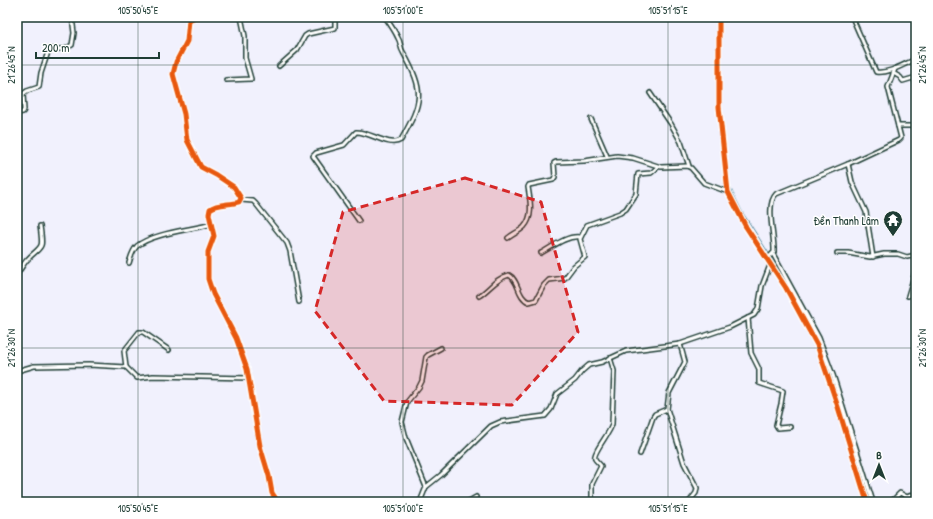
<svg xmlns="http://www.w3.org/2000/svg" width="933" height="519" font-family="'Patrick Hand',sans-serif">
<style>
.lines{fill:none;stroke-linecap:round;stroke-linejoin:round}
.stream{stroke:#5e90a1;stroke-width:1}
.minor-casing{stroke:#1f3d34;stroke-width:6}
.minor{stroke:#fff;stroke-width:3}
.cycleway-casing{stroke:#fff;stroke-width:8}
.cycleway{stroke:#e8590c;stroke-width:5}
.marked{fill:#d62828;fill-opacity:0.2;stroke:#d62828;stroke-width:3;stroke-dasharray:8 5;stroke-linejoin:round}
.ticks{fill:none;stroke:#1f3d34;stroke-width:1;stroke-opacity:0.45}
.labels{text-anchor:middle;dominant-baseline:central;stroke-width:3;stroke-linejoin:round;paint-order:stroke}
.poi-label{font-size:12px;fill:#1f3d34;stroke:#fff;text-anchor:end}
.neatline{fill:none;stroke:#1f3d34;stroke-width:1.5}
.ticks-label{font-size:10px;text-anchor:middle;fill:#1f3d34}
</style>
<rect width="100%" height="100%" fill="#f1f1fd"/>
<filter id="ink" filterUnits="userSpaceOnUse"><feTurbulence type="fractalNoise" baseFrequency=".025" numOctaves="2"/><feDisplacementMap in="SourceGraphic" scale="8" xChannelSelector="R" yChannelSelector="G"/><feConvolveMatrix kernelMatrix="1 2 1 2 8 2 1 2 1" color-interpolation-filters="sRGB"/></filter>
<g filter="url(#ink)">
<g class="lines">
<g class="stream">
<polyline points="720,36 722,115 729,185 743,213 770,255"/>
<polyline points="771,258 814,334 822,350 870,502"/>
</g>
<g class="minor-casing">
<g id="minor">
<polyline points="127,17 131,18"/>
<path d="M195,17L189,20L187,41L176,62L173,74L184,114L187,140L201,167L216,175L234,187L241,198L239,202C230,205 217,203 210,209L209,214L214,236L208,252V279L213,294L236,338L247,369L260,446L269,476L272,493L278,502"/>
<polyline points="719,17 719,107 728,192 746,227 786,288 817,345 838,407 867,502"/>
<path d="M852,17L876,72C889,74 904,64 916,59"/>
<polyline points="279,66 297,50 305,36 308,34 335,28 335,17"/>
<polyline points="893,73 900,77 903,81 913,78 916,83"/>
<polyline points="226,80 251,79 245,58 245,36 241,17"/>
<polyline points="650,93 671,124 681,142 689,166"/>
<polyline points="17,113 23,112 24,110 23,94 27,91 39,87 41,73 49,49 65,49 72,45 74,33 72,17"/>
<polyline points="591,119 607,156"/>
<polyline points="898,126 916,126"/>
<polyline points="848,164 852,182 866,212 873,257"/>
<polyline points="241,200 253,201 256,204 287,243 290,251 299,302"/>
<path d="M359,221L313,156L316,153L344,145L356,132C369,131 389,148 401,140C423,101 425,92 403,52C400,48 401,42 398,38C395,31 390,24 385,17"/>
<path d="M508,238C513,234 520,231 524,227C534,216 530,200 528,187L529,185L553,180L555,177L554,163L556,162L584,161L617,156L633,158L661,167L687,166L691,168L704,183L728,192"/>
<path d="M541,253C552,247 567,235 580,237"/>
<polyline points="837,253 848,253 870,257 884,254 898,254 907,257 916,255"/>
<polyline points="773,254 819,338 833,375 873,502"/>
<path d="M767,259L774,252C775,237 765,205 776,194L848,164L899,140L901,138L888,87L895,69"/>
<path d="M129,263C131,257 132,251 137,246C153,233 191,230 212,224"/>
<path d="M17,274C20,270 23,265 26,261C41,244 44,253 40,226"/>
<path d="M479,296C489,290 496,278 509,275C519,280 517,297 529,302L536,300L544,285L549,280L565,278L574,266L585,257L580,239L587,225L620,213L626,209L636,194L638,174L651,173L658,167"/>
<polyline points="908,296 916,269"/>
<polyline points="748,318 751,353 759,369 759,383 783,391 781,404 776,425 778,428 790,427"/>
<polyline points="680,344 685,362 669,393 667,409 684,463 697,488 696,493 689,502"/>
<polyline points="126,367 124,351 139,332 143,332 169,350"/>
<polyline points="17,371 34,366 89,365 126,367 137,378 153,376 249,378"/>
<polyline points="640,454 653,417 655,414 667,409"/>
<polyline points="426,487 406,438 402,422 407,402 419,387 422,381 426,357 428,355 441,348"/>
<polyline points="907,497 916,493"/>
<polyline points="420,502 426,487 441,475 491,426 500,422 545,416 551,409 557,394 575,380 582,371 589,365 602,362 626,351 680,344 730,327 754,315 758,309 762,286 770,265"/>
<polyline points="467,502 476,497"/>
<path d="M592,502V484L601,466C600,464 596,461 595,459C592,453 611,432 612,424L614,371L610,358"/>
<polyline points="891,502 900,493 907,497 911,502"/>
</g>
</g>
<use href="#minor" class="minor"/>
<g class="cycleway-casing">
<g id="cycleway">
<path d="M195,17L189,20L187,41L176,62L173,74L184,114L187,140L201,167L216,175L234,187L241,198L239,202C230,205 217,203 210,209L209,214L214,236L208,252V279L213,294L236,338L247,369L260,446L269,476L272,493L278,502"/>
<polyline points="719,17 719,107 728,192 746,227 786,288 817,345 838,407 867,502"/>
</g>
</g>
<use href="#cycleway" class="cycleway"/>
</g>
</g>
<path class="marked" d="M465,178L541,202L578,332L512,405L384,401L315,311L343,212Z"/>
<path class="ticks" d="M138,17V502M403,17V502M668,17V502M17,65H916M17,348H916"/>
<defs>
<g id="temple-pin" transform="scale(1)"><path d="M0 17L-7.5 6A9.5 9.5 0 1 1 7.5 6Z" fill="#1f3d34" stroke="#fff"/><path d="M0-6L5-2H3V0L6.5 2.5H4V6H1.5V3h-3V6H-4V2.5H-6.5L-3 0V-2H-5Z" fill="#fff"/></g>
</defs>
<g fill-rule="evenodd">
<use href="#temple-pin" x="893" y="220"/>
</g>
<g class="labels">
<g class="poi-label">
<text x="879" y="220">Đền Thanh Lâm</text>
</g>
</g>
<rect width="933" height="519" fill="none" stroke="#fff" stroke-width="44"/>
<g transform="translate(879 465)" stroke="#ffffff" stroke-width="3" paint-order="stroke">
<path d="M0-3L7 15L0 10L-7 15Z" fill="#1f3d34"/>
<text y="-6" font-size="11" font-weight="bold" text-anchor="middle" fill="#1f3d34">B</text>
</g>
<path d="M36 52v6h123v-6" fill="none" stroke="#1f3d34" stroke-width="2"/>
<text x="42" y="52" font-size="12" fill="#1f3d34" stroke="#ffffff" stroke-width="3" paint-order="stroke">200 m</text>
<rect x="22" y="22" width="889" height="475" class="neatline"/>
<g class="ticks-label">
<text x="138" y="14">105°50'45"E</text>
<text x="403" y="14">105°51'00"E</text>
<text x="668" y="14">105°51'15"E</text>
<text transform="translate(11 65) rotate(-90)" y="4">21°26'45"N</text>
<text transform="translate(922 65) rotate(-90)" y="4">21°26'45"N</text>
<text transform="translate(11 348) rotate(-90)" y="4">21°26'30"N</text>
<text transform="translate(922 348) rotate(-90)" y="4">21°26'30"N</text>
<text x="138" y="512">105°50'45"E</text>
<text x="403" y="512">105°51'00"E</text>
<text x="668" y="512">105°51'15"E</text>
</g>
</svg>
